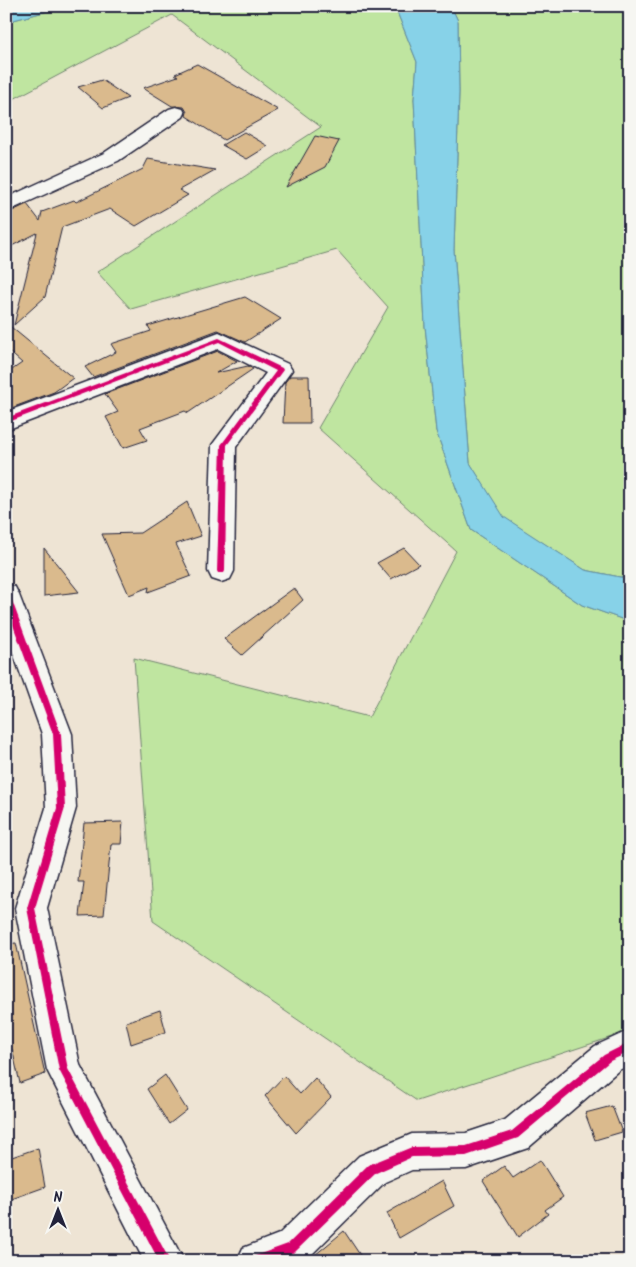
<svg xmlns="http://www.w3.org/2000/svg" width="636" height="1267" font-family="Kalam,sans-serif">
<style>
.green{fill:#bfe5a0;stroke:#70846e}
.water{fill:#87d2e8;stroke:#5f8ca3}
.building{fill:#daba8d;stroke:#22223b}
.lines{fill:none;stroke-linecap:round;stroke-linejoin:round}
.minor-casing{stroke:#22223b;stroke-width:3}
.minor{fill:#f6f6f2;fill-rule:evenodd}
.cycleway-casing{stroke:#f6f6f2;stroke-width:3}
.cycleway{fill:#d6006c;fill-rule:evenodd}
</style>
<rect width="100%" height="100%" fill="#eee4d4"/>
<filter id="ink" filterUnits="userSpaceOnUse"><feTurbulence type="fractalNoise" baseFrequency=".02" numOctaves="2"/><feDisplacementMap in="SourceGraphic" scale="10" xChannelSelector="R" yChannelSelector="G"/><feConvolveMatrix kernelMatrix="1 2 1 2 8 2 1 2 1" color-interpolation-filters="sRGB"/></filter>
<g filter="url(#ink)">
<g class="green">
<polygon points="67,6 387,6 397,12 417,62 414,99 425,326 436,431 471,530 582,605 630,622 630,1031 417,1101 153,921 134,658 369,717 456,551 318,428 388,307 337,250 131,309 97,272 321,127 172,15 6,103 6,22"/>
<polygon points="451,6 630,6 630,579 585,570 503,517 470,463 454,250 459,92 458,21"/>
</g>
<g class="water">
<polygon points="6,6 67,6 6,22"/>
<polygon points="387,6 451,6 458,21 459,92 454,250 470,463 504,517 585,570 630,579 630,622 582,605 471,530 436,431 425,326 414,99 417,62 397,12"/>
</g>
<g class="building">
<polygon points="197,64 278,110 224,140 186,116 187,112 184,107 172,106 143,88 178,76 175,74"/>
<polygon points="102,80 128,98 103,108 78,87"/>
<polygon points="244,132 268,146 247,159 222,145"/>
<polygon points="315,136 339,141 325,167 286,187"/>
<polygon points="148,159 215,170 179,190 188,195 136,226 110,209 62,227 45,297 14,325 37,233 6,249 6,214 27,204 40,221 42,212 74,200 76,202 143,169"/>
<polygon points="245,297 281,319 245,342 218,330 93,377 85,367 116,352 111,344 151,331 148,326"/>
<polygon points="6,323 73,378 54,392 6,410 6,374 22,363 6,349"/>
<polygon points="218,351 237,361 216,373 248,366 253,369 188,413 185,411 140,428 147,440 123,448 106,417 118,412 105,394"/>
<polygon points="290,376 309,376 310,423 283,423 285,382"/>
<polygon points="187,502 201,536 176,544 191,576 148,592 149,587 129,595 102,534 140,533"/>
<polygon points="44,548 79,592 44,596"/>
<polygon points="404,548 419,564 391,579 377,563"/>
<polygon points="294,588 303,600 242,655 224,639"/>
<polygon points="123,822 121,844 111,844 104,915 80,916 84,882 78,882 84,823"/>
<polygon points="16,943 45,1074 20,1083 12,1049 6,1051 6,944"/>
<polygon points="160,1010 166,1032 131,1044 126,1022"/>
<polygon points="165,1075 187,1110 169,1124 147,1089"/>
<polygon points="284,1076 300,1094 315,1078 331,1097 296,1133 265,1096"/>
<polygon points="612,1106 622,1132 595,1140 585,1113"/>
<polygon points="38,1148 45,1187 6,1201 6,1159"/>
<polygon points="540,1160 563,1197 545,1210 548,1214 518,1237 483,1181 504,1166 513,1178"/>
<polygon points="442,1181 454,1206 399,1238 387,1213"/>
<polygon points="344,1231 364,1261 308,1261 309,1260"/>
</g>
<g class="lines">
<g class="minor-casing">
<g id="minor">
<polygon points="176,107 183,109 185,113 183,117 118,161 6,212 6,198 104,153 169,109"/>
<polygon points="219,332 288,364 292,370 236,447 234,571 230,579 221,582 212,579 208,571 212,445 266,373 218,349 6,430 6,412"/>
<polygon points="6,584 15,587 19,595 72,734 76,808 47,908 80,1065 184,1261 144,1261 47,1070 15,908 46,808 42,734 6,633"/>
<polygon points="630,1030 630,1065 619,1070 528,1148 466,1169 412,1170 385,1182 305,1261 237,1261 243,1248 279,1234 359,1156 412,1134 466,1133 505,1120 595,1046"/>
</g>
</g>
<use href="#minor" class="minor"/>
<g class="cycleway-casing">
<g id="cycleway">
<polygon points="219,338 282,368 283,370 227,445 225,571 224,573 218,573 217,571 221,445 276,371 219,342 6,423 6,418"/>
<polygon points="6,592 10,595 61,734 65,808 35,908 68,1069 170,1261 159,1261 59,1070 27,908 57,808 53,734 6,606"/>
<polygon points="630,1042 630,1052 610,1061 518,1138 466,1156 412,1157 376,1173 295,1252 271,1261 251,1261 252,1257 288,1244 368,1165 412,1147 466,1146 512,1131 604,1055"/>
</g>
</g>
<use href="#cycleway" class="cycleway"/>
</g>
</g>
<rect width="636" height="1267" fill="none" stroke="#f6f6f2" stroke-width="25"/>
<rect x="12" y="12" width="611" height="1242" fill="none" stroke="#22223b" stroke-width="2" filter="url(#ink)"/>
<g transform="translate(58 1210)" stroke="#f6f6f2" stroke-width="4" paint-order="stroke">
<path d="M0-4L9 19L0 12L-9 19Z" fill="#22223b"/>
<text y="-8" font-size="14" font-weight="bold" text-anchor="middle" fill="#22223b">N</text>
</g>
</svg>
